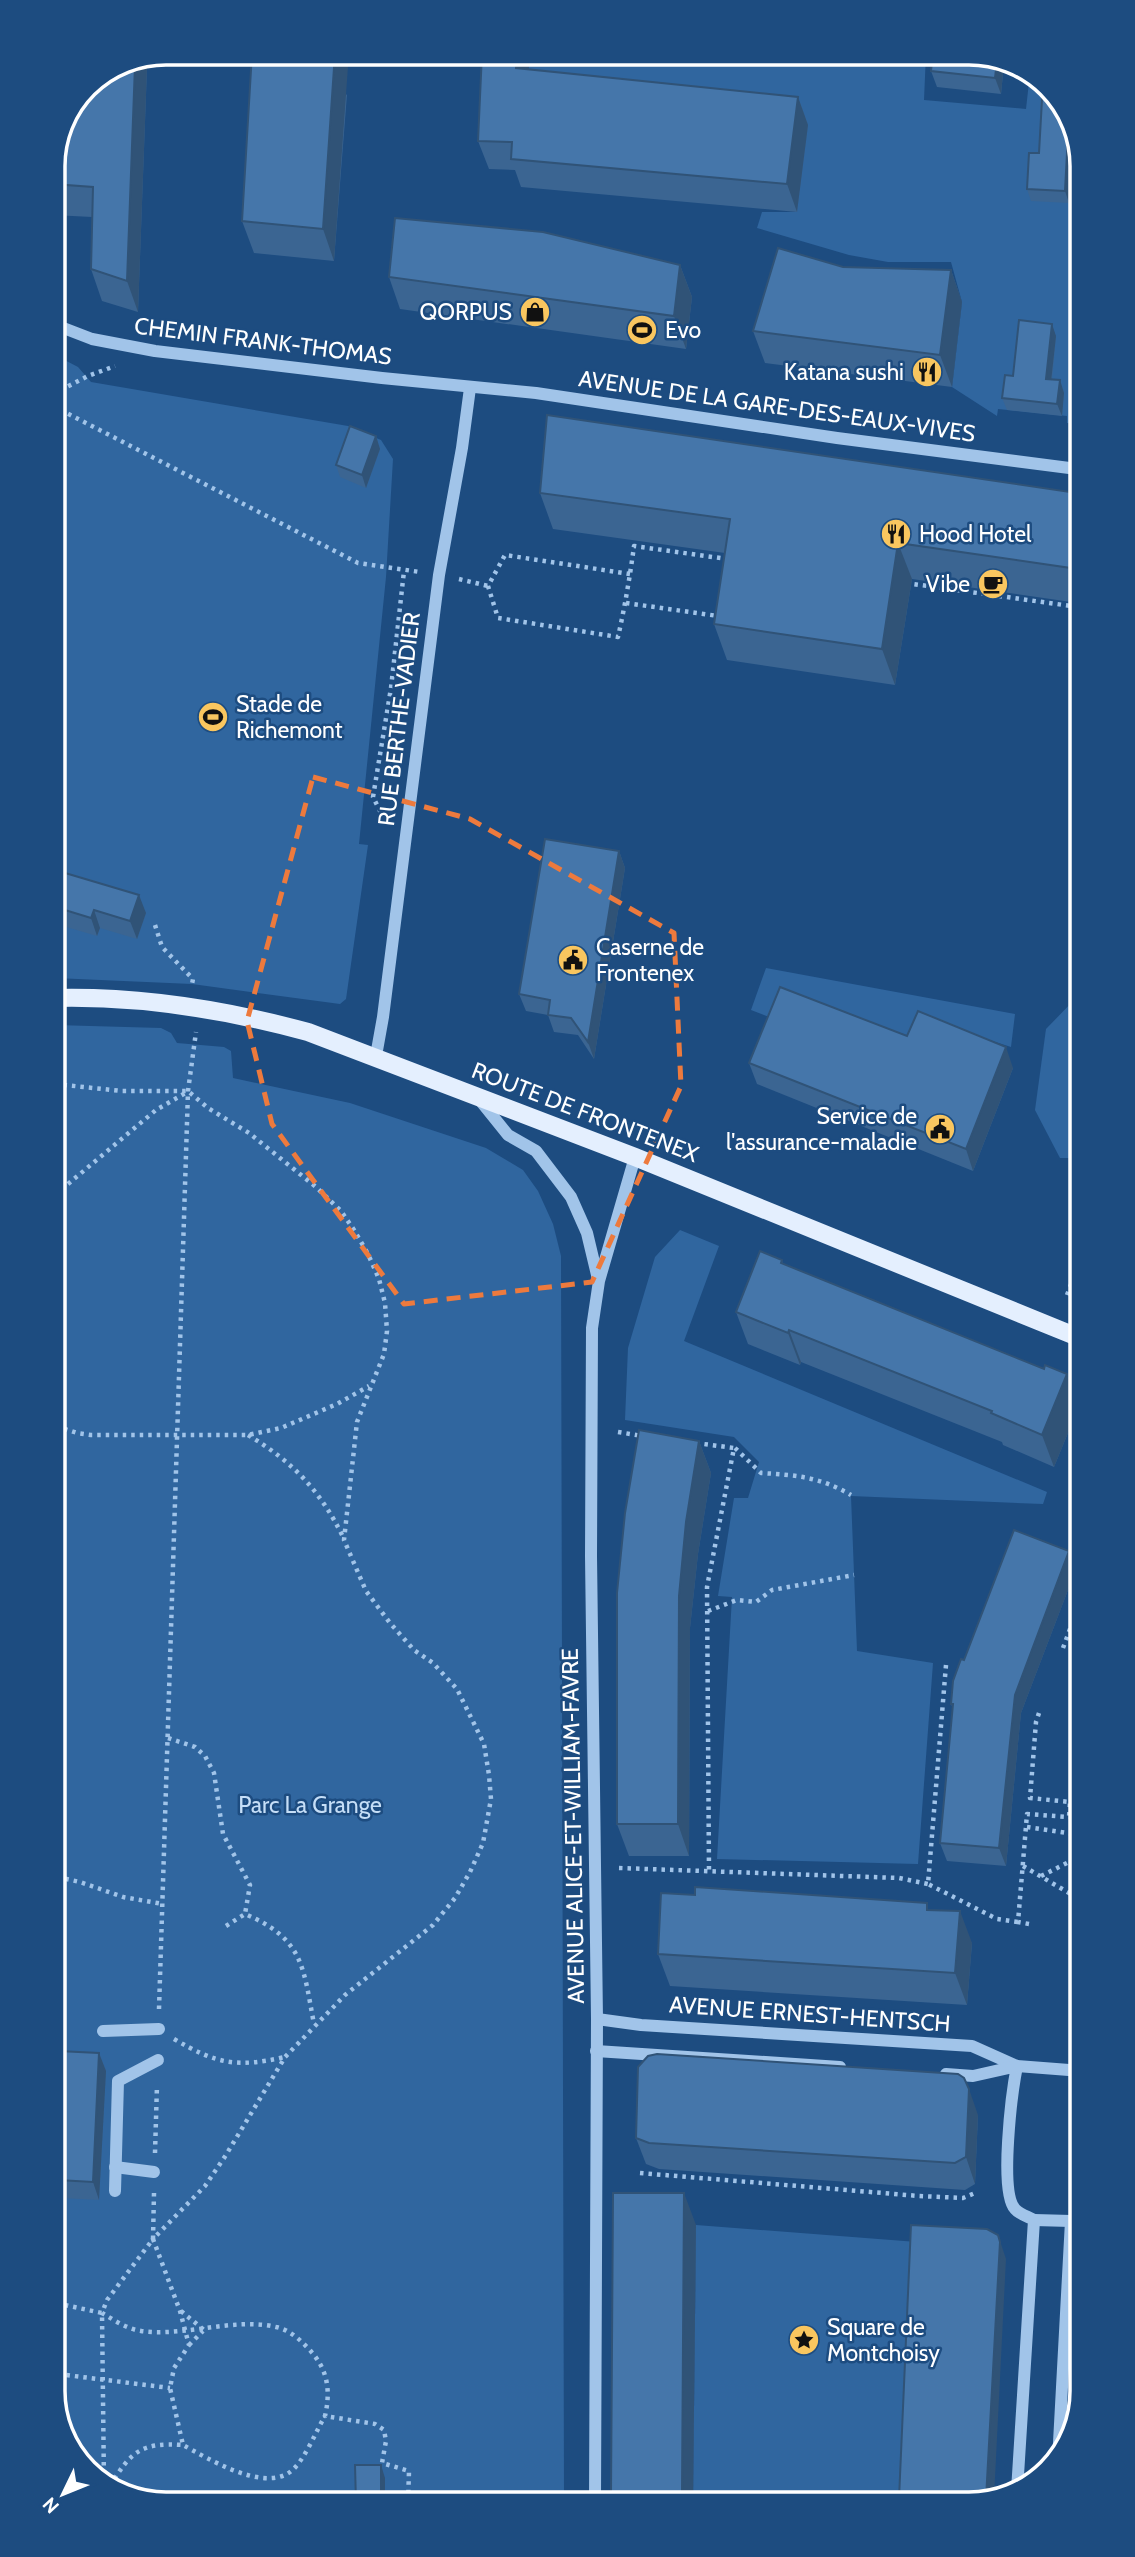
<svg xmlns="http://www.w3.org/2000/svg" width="1135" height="2557" font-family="Cabin,sans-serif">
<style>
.green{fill:#30669f}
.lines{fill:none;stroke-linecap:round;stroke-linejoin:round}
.path{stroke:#a1c4e9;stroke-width:4.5;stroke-dasharray:3.5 5;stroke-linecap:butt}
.minor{stroke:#a1c4e9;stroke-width:12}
.major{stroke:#e4effe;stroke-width:18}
.wall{fill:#3b6592}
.shaded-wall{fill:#305377}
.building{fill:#4576aa;stroke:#305377;stroke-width:2}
.marked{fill:none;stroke:#ed7a3d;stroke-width:5;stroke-dasharray:14 9;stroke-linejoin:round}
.labels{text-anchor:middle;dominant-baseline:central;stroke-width:5;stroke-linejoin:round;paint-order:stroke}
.poi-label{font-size:23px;fill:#fff;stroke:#1d4c80;text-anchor:start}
.street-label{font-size:23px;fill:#fff;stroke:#1d4c80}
.park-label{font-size:23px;fill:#c5def7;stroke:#1d4c80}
.rim{fill:none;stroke:#fff;stroke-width:3.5}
</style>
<rect width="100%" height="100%" fill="#1d4c80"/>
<g class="green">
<polygon points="530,53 926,53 924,100 1026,109 1030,73 1038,76 1076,129 1077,424 1067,423 1067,416 998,409 997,416 952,387 962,302 951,262 888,262 849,255 757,228 762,212 797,212 526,96"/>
<polygon points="53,354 78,367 91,382 348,426 381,440 393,459 386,577 359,844 368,845 346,999 340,1004 192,984 55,978"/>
<polygon points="766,968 1015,1014 1011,1047 930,1021 915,1058 782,1022 751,1010"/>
<polygon points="1079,995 1079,1158 1060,1158 1035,1110 1046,1029"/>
<polygon points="55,1025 161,1028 171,1033 177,1043 224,1047 231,1051 233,1078 350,1103 486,1148 523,1170 538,1191 553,1224 561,1256 564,2501 158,2504 97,2481 59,2428"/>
<polygon points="680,1230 719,1246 684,1341 1047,1492 1043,1504 851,1496 857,1651 933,1663 918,1864 717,1859 732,1597 718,1596 734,1498 748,1498 759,1462 734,1437 625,1420 628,1348 655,1257"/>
<polygon points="696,2225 917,2242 906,2499 693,2501"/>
</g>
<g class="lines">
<g class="path">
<polyline points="53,394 88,376 115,366"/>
<polyline points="53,406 358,563 420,572"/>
<path d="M630,574L505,555L488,586L498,618L618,637C625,606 630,576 634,546L727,559"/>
<polyline points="459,579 488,586"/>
<polyline points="906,583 1078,607"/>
<polyline points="626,603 718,616"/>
<polyline points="389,815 380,811 373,797 391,688 404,571"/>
<polyline points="155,925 162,947 193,979 192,984"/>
<path d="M55,1084L122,1091H188L208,1108L249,1133L316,1187L341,1211L354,1230L368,1254L379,1279L385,1303L387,1331L384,1354L357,1422L344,1540L366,1591L390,1623L414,1650L433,1663L457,1689L484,1744L489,1775L491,1799L483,1843L470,1872L455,1898L433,1925L345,1995L285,2057L226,2155L205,2186L153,2239L180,2311L189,2345L174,2368L170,2388L183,2445C207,2458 262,2492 290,2472C304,2462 316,2431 325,2416"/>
<polyline points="55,1195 156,1110 187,1092"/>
<polyline points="1067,1295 1076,1271 1079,1205"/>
<polyline points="56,1426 77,1433 91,1435 248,1435 281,1428 337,1404 369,1386"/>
<polyline points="618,1432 642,1436"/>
<path d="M248,1435C293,1462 321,1491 344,1539"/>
<polyline points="696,1443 734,1448 707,1587 709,1872"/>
<path d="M735,1448L761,1473C796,1475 820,1477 851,1495"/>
<polyline points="708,1611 737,1600 756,1602 772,1590 854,1575"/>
<polyline points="1063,1648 1080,1602"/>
<polyline points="946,1665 928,1884 997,1919 1018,1922"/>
<polyline points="1039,1713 1036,1722 1030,1798 1070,1802 1069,1817"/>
<polyline points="168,1738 195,1747 205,1756 214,1773 223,1834 250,1885 245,1914"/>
<polyline points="1070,1802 1081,1803"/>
<polyline points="1027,1827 1081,1835"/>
<polyline points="1023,1866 1081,1900"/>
<polyline points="619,1868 899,1878 928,1884"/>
<polyline points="1041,1876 1081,1856"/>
<polyline points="57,1877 80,1882 123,1897 163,1904"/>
<polyline points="1029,1924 1018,1922 1027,1814 1081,1818"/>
<path d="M226,1926L245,1914C304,1939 303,1967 314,2024"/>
<polyline points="159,2009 188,1091 196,1032"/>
<path d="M174,2039C217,2064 236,2068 285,2057"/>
<polyline points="155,2153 157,2085"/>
<polyline points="640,2173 919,2196 963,2198 975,2193"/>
<path d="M154,2193L153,2239L107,2300L102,2313C114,2320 127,2329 141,2331C185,2337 235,2317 276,2327C291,2330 304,2343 314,2355C329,2374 330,2394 325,2416L375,2424L384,2430L386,2441L382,2463L409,2471L408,2503"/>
<polyline points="58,2301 60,2304 102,2313 104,2484"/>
<polyline points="58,2311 60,2304"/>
<polyline points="181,2311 204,2330"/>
<polyline points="189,2345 203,2331"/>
<polyline points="58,2374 170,2388"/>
<path d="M110,2486C131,2451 142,2442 183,2445"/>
</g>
<g class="minor">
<polyline points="53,324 92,339 155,351 382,378 536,393 837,438 1077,469"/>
<polyline points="376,1056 383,1017 439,575 462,448 470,388"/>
<polyline points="479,1099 508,1135 536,1151 571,1197 587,1233 598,1279"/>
<polyline points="597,2019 641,2025 972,2046 1017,2066 1082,2071"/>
<polyline points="103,2031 159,2029"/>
<polyline points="596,2051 840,2067"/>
<path d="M946,2074L973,2076L1017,2066C1012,2091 999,2192 1015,2209C1019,2214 1029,2217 1034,2220L1017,2491"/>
<polyline points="115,2167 154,2172"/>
<polyline points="115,2191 118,2081 158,2060"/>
<polyline points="1034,2220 1071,2221"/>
<polyline points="1058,2461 1071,2221 1082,2217"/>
<polyline points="595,2501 597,2019 591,1556 592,1328 599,1281 635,1157"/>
</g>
<path class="major" d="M55,998C139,996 227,1010 308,1032L635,1157L1080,1338"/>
</g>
<g class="wall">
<polygon points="977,53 1004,63 1001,94 937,87 931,71"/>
<polygon points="145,61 147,68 138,312 102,301 91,269 92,217 53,215 53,158 86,85"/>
<polygon points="528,69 798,97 808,125 797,212 521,187 515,170 489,169 478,141"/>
<polygon points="347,94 334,261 254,253 242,221"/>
<polygon points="1076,129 1076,146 1072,146 1069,203 1031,201 1027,189 1039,153"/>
<polygon points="680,265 692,297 686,349 400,309 389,277"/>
<polygon points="843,267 951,270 962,302 952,387 765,363 753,331"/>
<polygon points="1056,336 1052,380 1060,380 1064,393 1062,416 1007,410 1002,398 1013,376"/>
<polygon points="376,436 380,449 366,488 340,477 336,465"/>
<polygon points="540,493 1077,493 1078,603 912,579 895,685 727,660 714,624 725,553 553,529"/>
<polygon points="619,851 625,868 594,1059 578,1035 554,1032 548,1015 526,1011 519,994"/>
<polygon points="55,870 146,913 137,939 100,928 97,936 56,924 55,930"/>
<polygon points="907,1036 1013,1068 973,1171 757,1084 749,1063"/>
<polygon points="782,1260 783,1264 1044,1369 1067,1374 1079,1406 1054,1467 1003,1445 1002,1442 801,1362 800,1365 748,1344 736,1312"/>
<polygon points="699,1441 711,1473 698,1554 690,1628 689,1856 629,1856 617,1824"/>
<polygon points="1076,1569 1021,1713 1006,1866 947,1861 940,1843 953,1709 951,1704 964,1660"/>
<polygon points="929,1910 972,1943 967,2005 670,1986 658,1954"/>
<polygon points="58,2051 99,2053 106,2071 99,2200 61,2198 58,2189"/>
<polygon points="978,2115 975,2184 965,2190 659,2169 646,2164 636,2138"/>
<polygon points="696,2225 693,2501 614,2501 611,2495"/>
</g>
<g class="shaded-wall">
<polygon points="335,53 349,53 334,261 323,229"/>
<polygon points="517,53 530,53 526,96 516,68"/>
<polygon points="997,60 1004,63 1001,94 995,78"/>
<polygon points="145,61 147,68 138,312 127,281 135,65"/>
<polygon points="798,97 808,125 797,212 787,184"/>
<polygon points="1068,134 1072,146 1069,203 1065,191"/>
<polygon points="680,265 692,297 686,349 674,316"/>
<polygon points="951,270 962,302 952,387 940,355"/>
<polygon points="1052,324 1056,336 1050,391 1046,379"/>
<polygon points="1060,380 1064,393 1062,416 1057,404"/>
<polygon points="376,436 380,449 366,488 362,475"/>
<polygon points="898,543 912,579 895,685 882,649"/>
<polygon points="619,851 625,868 594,1059 588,1042"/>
<polygon points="139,895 146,913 137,939 130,921"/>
<polygon points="94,910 100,928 97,936 91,918"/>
<polygon points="1006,1047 1013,1068 973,1171 966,1149"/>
<polygon points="789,1330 801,1362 800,1365 788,1333"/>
<polygon points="1067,1374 1079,1406 1054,1467 1042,1435"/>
<polygon points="699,1441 711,1473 698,1554 690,1628 689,1856 678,1824 679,1596 686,1522"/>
<polygon points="1069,1551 1076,1569 1021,1713 1006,1866 999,1848 1015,1695"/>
<polygon points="960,1911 972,1943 967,2005 955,1973"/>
<polygon points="99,2053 106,2071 99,2200 93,2182"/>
<polygon points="969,2089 978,2115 975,2184 966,2157"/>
<polygon points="684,2193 696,2225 693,2501 684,2501 682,2494"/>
<polygon points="998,2235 1006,2259 994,2498 986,2499"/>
<polygon points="381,2465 385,2478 385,2503 381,2503"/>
</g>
<g class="building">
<polygon points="252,53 335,53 323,229 242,221"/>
<polygon points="482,53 517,53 516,68 798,97 787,184 511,159 512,142 478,141"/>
<polygon points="933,53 977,53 997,60 995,78 931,71"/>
<polygon points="135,65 127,281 91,269 93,187 53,184 53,158 86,85"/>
<polygon points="1043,82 1076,129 1076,134 1068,134 1065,191 1027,189 1029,153 1039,153"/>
<polygon points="395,218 543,232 680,265 674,316 389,277"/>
<polygon points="778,248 843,267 951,270 940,355 753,331"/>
<polygon points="1019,320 1052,324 1046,379 1060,380 1057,404 1002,398 1005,375 1013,376"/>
<polygon points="547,415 1077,493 1078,569 898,543 882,649 714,624 730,519 540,493"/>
<polygon points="350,426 376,436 362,475 336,465"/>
<polygon points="545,839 619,851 588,1042 571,1018 548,1015 550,1000 519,994"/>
<polygon points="55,870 139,895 130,921 94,910 91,918 55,907"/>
<polygon points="780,987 907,1036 918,1011 1006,1047 966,1149 749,1063"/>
<polygon points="760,1251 782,1260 781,1263 1044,1369 1045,1365 1067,1374 1042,1435 991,1413 992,1411 789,1330 788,1333 736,1312"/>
<polygon points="639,1430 699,1441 686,1522 679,1596 678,1824 617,1824 617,1593 625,1513"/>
<polygon points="1014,1530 1069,1551 1015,1695 999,1848 940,1843 953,1704 951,1704 953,1681 961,1659 964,1660"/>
<polygon points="695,1887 927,1903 927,1910 960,1911 955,1973 658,1954 661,1893 695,1895"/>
<polygon points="58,2051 99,2053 93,2182 58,2180"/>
<polygon points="657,2054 958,2074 964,2078 969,2089 966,2157 955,2163 649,2143 636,2138 638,2067 648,2056"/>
<polygon points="613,2193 684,2193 682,2494 611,2495"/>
<polygon points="911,2225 987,2229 998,2235 1000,2242 986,2499 899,2499"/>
<polygon points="355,2465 381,2465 381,2503 356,2503"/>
</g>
<path class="marked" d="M313,777L470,819L674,933L681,1086L592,1282L404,1304L272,1124L247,1021Z"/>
<defs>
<g id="shop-disc" transform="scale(1.575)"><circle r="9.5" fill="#f9c65f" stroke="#1d4c80"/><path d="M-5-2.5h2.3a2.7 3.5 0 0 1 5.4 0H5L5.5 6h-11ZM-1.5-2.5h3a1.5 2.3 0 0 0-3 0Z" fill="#111"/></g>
<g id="stadium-disc" transform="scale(1.575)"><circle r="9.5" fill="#f9c65f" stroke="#1d4c80"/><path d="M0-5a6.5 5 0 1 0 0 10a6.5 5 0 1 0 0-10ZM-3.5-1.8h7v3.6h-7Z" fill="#111"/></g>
<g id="restaurant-disc" transform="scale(1.575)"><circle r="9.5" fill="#f9c65f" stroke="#1d4c80"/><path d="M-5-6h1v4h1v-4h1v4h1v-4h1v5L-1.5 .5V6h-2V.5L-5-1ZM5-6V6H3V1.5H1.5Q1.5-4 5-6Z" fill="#111"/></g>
<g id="cafe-disc" transform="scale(1.575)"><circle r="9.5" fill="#f9c65f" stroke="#1d4c80"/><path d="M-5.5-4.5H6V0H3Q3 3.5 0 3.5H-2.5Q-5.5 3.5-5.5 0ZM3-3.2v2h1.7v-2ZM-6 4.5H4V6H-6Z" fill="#111"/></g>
<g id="civic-disc" transform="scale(1.575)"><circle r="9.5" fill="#f9c65f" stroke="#1d4c80"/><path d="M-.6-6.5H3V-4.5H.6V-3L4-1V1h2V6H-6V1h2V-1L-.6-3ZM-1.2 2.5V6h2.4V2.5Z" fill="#111"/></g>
<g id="sight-disc" transform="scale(1.575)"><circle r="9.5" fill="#f9c65f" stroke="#1d4c80"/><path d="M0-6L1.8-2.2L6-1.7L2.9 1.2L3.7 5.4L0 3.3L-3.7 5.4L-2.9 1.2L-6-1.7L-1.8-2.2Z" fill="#111"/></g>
</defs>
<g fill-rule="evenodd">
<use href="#shop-disc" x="535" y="312"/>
<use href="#stadium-disc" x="642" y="330"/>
<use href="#restaurant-disc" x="927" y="372"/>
<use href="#restaurant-disc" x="896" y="534"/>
<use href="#cafe-disc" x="993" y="584"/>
<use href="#stadium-disc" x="213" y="717"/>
<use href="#civic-disc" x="573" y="960"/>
<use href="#civic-disc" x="940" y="1129"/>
<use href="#sight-disc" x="804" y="2340"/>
</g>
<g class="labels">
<g class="poi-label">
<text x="512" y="312" text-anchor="end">QORPUS</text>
<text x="665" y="330">Evo</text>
<text x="904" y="372" text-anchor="end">Katana sushi</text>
<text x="919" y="534">Hood Hotel</text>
<text x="970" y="584" text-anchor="end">Vibe</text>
<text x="236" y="704">Stade de<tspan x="236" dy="26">Richemont</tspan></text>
<text x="596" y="947">Caserne de<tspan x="596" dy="26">Frontenex</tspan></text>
<text x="917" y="1116" text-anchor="end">Service de<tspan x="917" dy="26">l'assurance-maladie</tspan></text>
<text x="827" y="2327">Square de<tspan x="827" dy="26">Montchoisy</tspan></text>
</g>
<g class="street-label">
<text transform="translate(263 341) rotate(7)">CHEMIN FRANK-THOMAS</text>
<text transform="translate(777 406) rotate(8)">AVENUE DE LA GARE-DES-EAUX-VIVES</text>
<text transform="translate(399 719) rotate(-83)">RUE BERTHE-VADIER</text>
<text transform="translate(585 1112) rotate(21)">ROUTE DE FRONTENEX</text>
<text transform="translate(573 1826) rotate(-91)">AVENUE ALICE-ET-WILLIAM-FAVRE</text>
<text transform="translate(810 2014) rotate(4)">AVENUE ERNEST-HENTSCH</text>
</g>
<g class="park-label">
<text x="310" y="1805">Parc La Grange</text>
</g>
</g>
<path d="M0 0H1135V2557H0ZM166 65H969A101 101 0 0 1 1070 166V2391A101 101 0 0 1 969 2492H166A101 101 0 0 1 65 2391V166A101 101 0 0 1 166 65Z" fill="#1d4c80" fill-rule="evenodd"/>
<path class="rim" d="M166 65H969A101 101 0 0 1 1070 166V2391A101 101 0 0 1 969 2492H166A101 101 0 0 1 65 2391V166A101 101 0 0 1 166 65Z"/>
<g transform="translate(63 2494) rotate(227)" stroke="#1d4c80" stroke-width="5" paint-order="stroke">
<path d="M0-5L12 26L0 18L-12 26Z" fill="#ffffff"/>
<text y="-10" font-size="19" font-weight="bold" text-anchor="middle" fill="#ffffff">N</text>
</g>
</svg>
